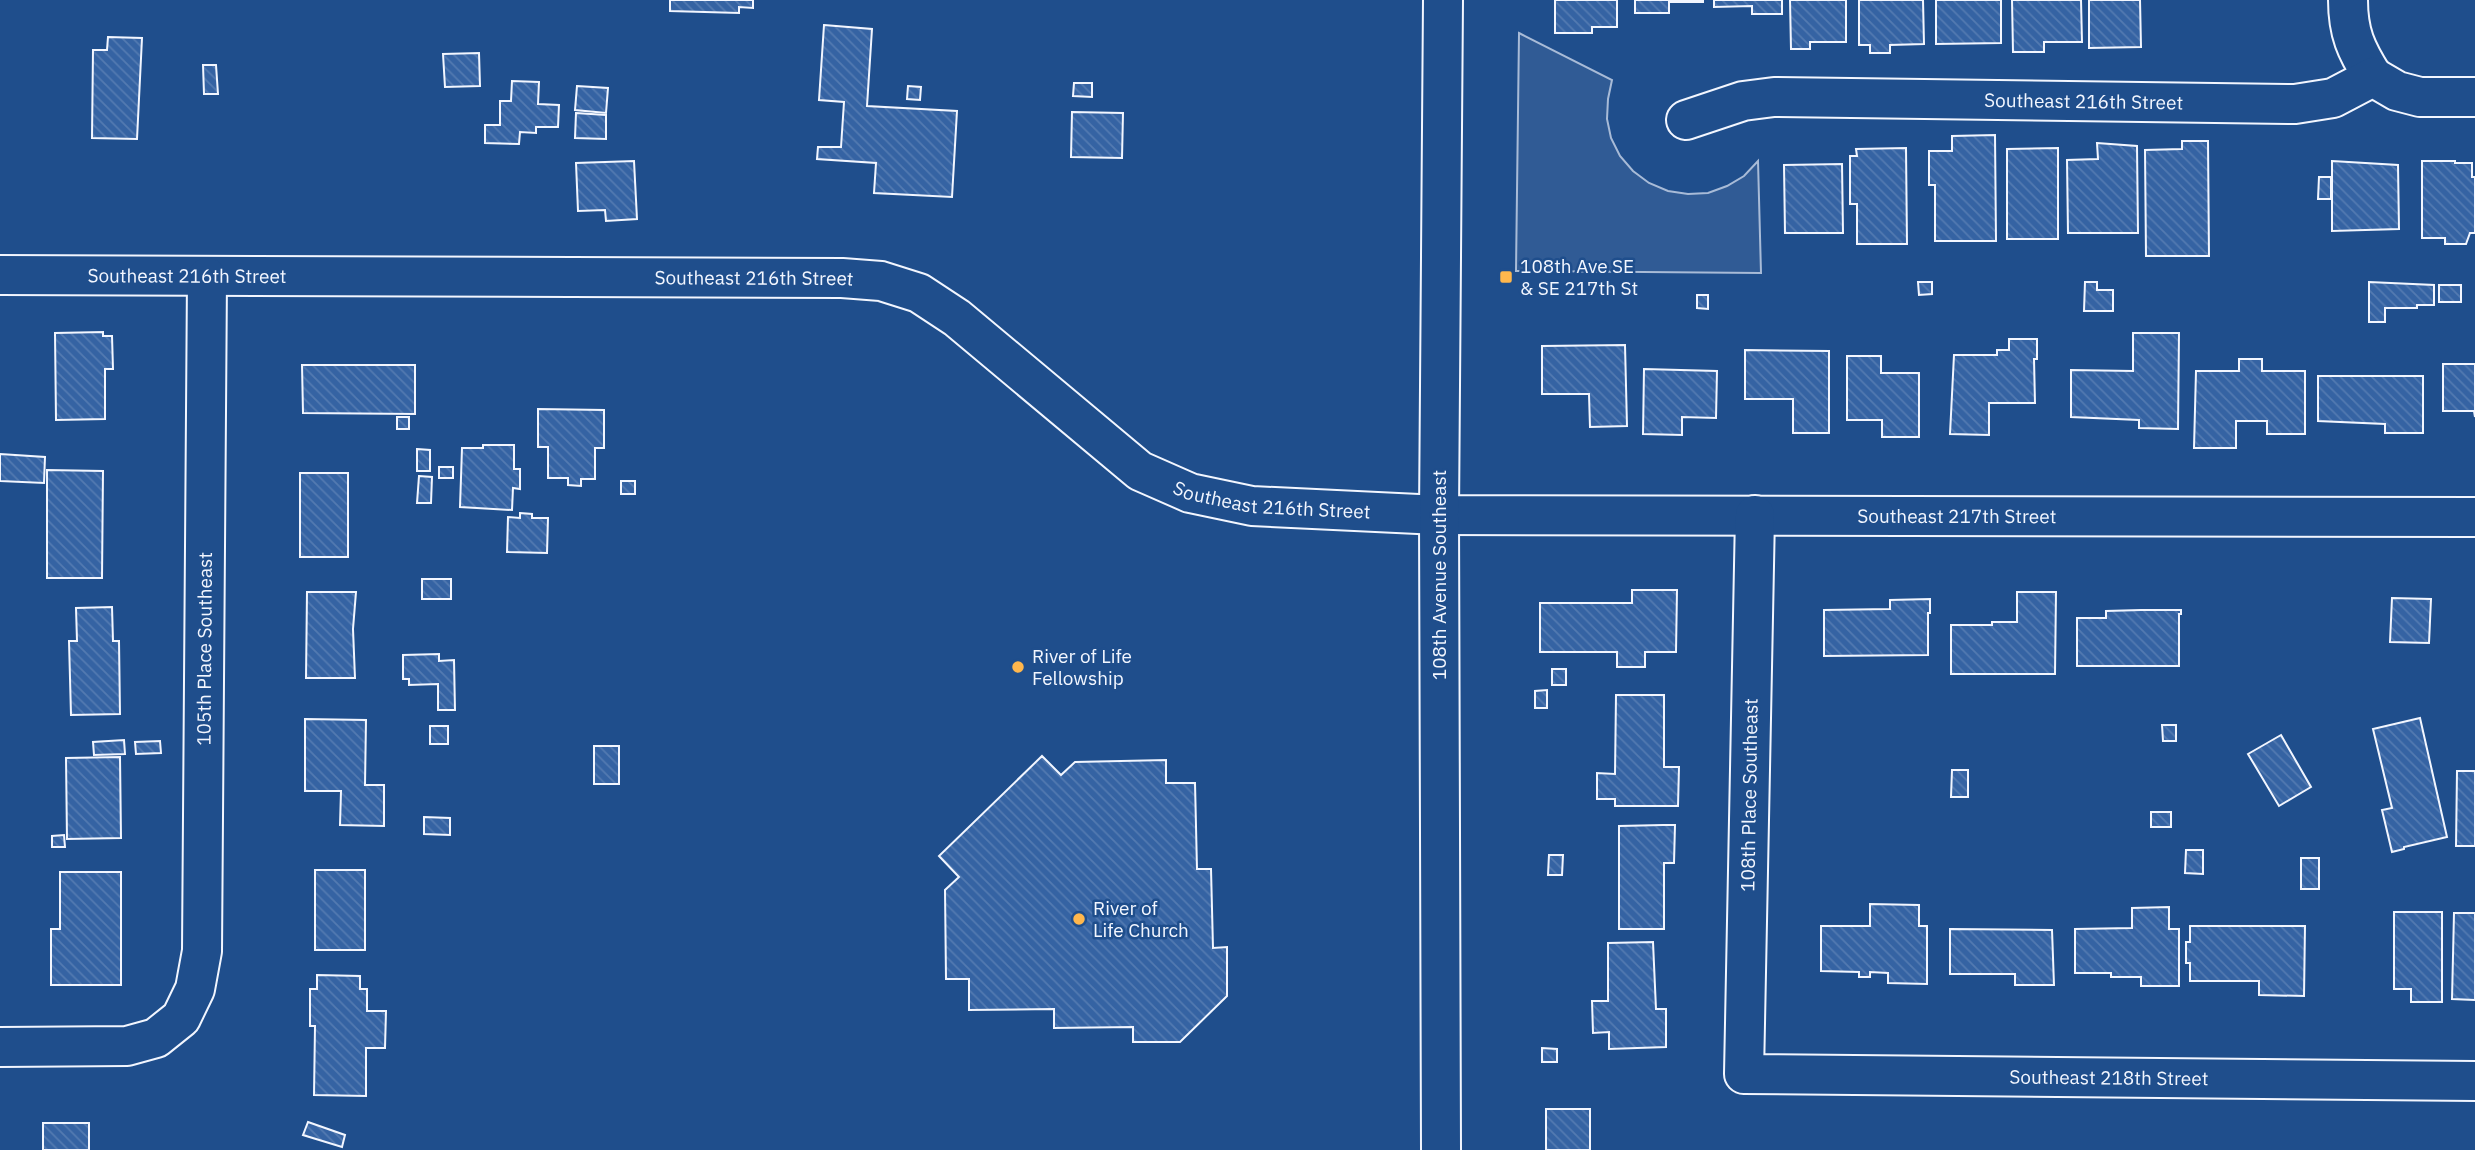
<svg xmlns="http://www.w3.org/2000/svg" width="2475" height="1150" font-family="'IBM Plex Sans',sans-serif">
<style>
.built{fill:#305b95;stroke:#a8bbd7;stroke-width:2}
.building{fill:url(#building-back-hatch);stroke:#f2f6ff;stroke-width:2}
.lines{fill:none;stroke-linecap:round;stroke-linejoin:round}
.minor-casing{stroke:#f2f6ff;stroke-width:42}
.major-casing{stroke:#f2f6ff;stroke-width:42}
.minor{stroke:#1f4e8c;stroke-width:38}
.major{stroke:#1f4e8c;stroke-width:38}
.poi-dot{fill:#ffb74d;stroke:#1f4e8c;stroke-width:2.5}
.labels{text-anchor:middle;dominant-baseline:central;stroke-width:5;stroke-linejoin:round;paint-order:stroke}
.street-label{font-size:19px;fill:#f2f6ff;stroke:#1f4e8c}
.poi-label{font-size:19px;fill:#f2f6ff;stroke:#1f4e8c;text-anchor:start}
</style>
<defs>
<pattern id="building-back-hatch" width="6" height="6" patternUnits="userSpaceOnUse" patternTransform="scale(1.75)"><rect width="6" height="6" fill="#3563a3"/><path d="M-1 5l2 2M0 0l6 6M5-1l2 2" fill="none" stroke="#537ab1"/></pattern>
</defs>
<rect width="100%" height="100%" fill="#1f4e8c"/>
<polygon class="built" points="1519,33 1612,80 1608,99 1607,119 1611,138 1620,156 1633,171 1649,183 1668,191 1688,194 1708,193 1727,186 1744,176 1758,161 1761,273 1516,271"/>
<g class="building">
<polygon points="670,0 753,0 753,8 739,7 739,13 670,11"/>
<polygon points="1555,0 1617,0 1617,27 1592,27 1592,33 1555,33"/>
<polygon points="1635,0 1703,0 1703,2 1669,2 1669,13 1635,13"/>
<polygon points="1714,0 1782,0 1782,14 1752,14 1752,6 1714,7"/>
<polygon points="1790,0 1846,0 1846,42 1810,42 1810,49 1791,49"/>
<polygon points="1859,0 1923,0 1924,44 1890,45 1890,53 1870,53 1870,45 1859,45"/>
<polygon points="1936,0 2001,0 2001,43 1936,44"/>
<polygon points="2012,0 2081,0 2082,42 2044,42 2044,52 2013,52"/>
<polygon points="2089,0 2140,0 2141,47 2089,48"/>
<polygon points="824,25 872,29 867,106 957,111 952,197 874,193 876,163 817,159 818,147 841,147 844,102 819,100"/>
<polygon points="108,37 142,38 137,139 92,138 93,50 107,50"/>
<polygon points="479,53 480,86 445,87 443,54"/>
<polygon points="203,65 216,65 218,94 204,94"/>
<polygon points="512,81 539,82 538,104 559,105 558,127 536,127 536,133 520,132 519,144 485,143 485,125 500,125 500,101 511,101"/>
<polygon points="1074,83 1092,83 1092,97 1073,96"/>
<polygon points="577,86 608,88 606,113 575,110"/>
<polygon points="908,86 921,87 920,100 907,99"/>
<polygon points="1072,112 1123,113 1122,158 1071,157"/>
<polygon points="576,113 606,115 606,139 575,138"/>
<polygon points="1995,135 1996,241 1935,241 1935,185 1929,185 1929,151 1952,151 1952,136"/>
<polygon points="2182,141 2208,141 2209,256 2146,256 2145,150 2182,149"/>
<polygon points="2097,143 2137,146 2138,233 2068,233 2067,160 2098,159"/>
<polygon points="1906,148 1907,244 1857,244 1857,204 1850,204 1850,156 1857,156 1856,149"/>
<polygon points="2058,148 2058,239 2007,239 2007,149"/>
<polygon points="634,161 637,219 606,221 605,210 578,211 576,163"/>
<polygon points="2332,161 2398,165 2399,229 2332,231"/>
<polygon points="2422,161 2455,161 2455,163 2472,163 2472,177 2475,177 2475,233 2470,233 2466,244 2445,244 2445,238 2422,238"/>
<polygon points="1842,164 1843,233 1785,233 1784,165"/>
<polygon points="2319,177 2331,177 2331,199 2318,199"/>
<polygon points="1918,282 1932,282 1932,294 1919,295"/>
<polygon points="2085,282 2097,282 2097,290 2113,290 2113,311 2084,311"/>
<polygon points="2369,282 2434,285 2434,305 2417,305 2417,308 2385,308 2385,322 2369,322"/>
<rect x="2439" y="285" width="22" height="17"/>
<polygon points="1697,295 1708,295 1708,309 1697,308"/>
<polygon points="103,332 103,336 112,336 113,369 105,369 105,419 56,420 55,333"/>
<polygon points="2133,333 2179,333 2178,429 2139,428 2139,420 2071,417 2071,370 2133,371"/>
<polygon points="2009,339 2037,339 2037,359 2034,359 2035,403 1989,403 1989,435 1950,434 1954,355 1997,355 1997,350 2009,350"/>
<polygon points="1625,345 1627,426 1590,427 1589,394 1542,394 1542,346"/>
<polygon points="1745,350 1829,351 1829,433 1793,433 1793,399 1745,399"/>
<polygon points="1847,356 1881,356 1881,373 1919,373 1919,437 1882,437 1882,420 1847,420"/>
<polygon points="2239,359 2262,359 2262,371 2305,371 2305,434 2267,434 2267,421 2236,421 2236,448 2194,448 2196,371 2239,371"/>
<polygon points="2443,364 2475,364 2475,417 2474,411 2443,411"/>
<polygon points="302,365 415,365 415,414 303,413"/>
<polygon points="1644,369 1717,371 1716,418 1682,417 1682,435 1643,434"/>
<polygon points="2318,376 2423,376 2423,433 2385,433 2385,424 2318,421"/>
<polygon points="538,409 604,410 604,448 595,448 595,479 581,479 581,486 568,485 568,478 548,478 548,447 538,447"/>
<rect x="397" y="417" width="12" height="12"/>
<polygon points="483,445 514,445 514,469 520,469 520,489 513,488 512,510 460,507 462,448 483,448"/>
<polygon points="417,449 430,450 430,471 417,471"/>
<polygon points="0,454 45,457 44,483 0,481"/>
<rect x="439" y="467" width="14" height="11"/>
<polygon points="47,470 103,471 102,578 47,578"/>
<rect x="300" y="473" width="48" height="84"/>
<polygon points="419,476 432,477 431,503 417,503"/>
<rect x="621" y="481" width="14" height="13"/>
<polygon points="520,513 532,514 532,518 548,518 547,553 507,552 508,517 520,518"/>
<rect x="422" y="579" width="29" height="20"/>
<polygon points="1632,590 1677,590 1676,652 1645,652 1645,667 1617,667 1617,652 1540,652 1540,603 1632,603"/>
<polygon points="307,592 356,592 353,629 355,678 306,678"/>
<polygon points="2017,592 2056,592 2055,674 1951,674 1951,625 1992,625 1992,622 2017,622"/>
<polygon points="2392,598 2431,599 2429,643 2390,642"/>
<polygon points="1930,599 1930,613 1928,613 1928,655 1824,656 1824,610 1890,609 1890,600"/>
<polygon points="112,607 113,641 119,641 120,714 71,715 69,641 77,641 76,608"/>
<polygon points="2141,610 2181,610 2181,614 2179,614 2179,666 2077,666 2077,618 2106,618 2106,611"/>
<polygon points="439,654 439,661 454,660 455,710 438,710 438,684 409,685 409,679 403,679 403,655"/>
<rect x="1552" y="669" width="14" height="16"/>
<polygon points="1547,690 1547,708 1535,708 1535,691"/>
<polygon points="1616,695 1664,695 1664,767 1679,767 1678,806 1615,806 1615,799 1597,799 1597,773 1615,774"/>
<polygon points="2420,718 2447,837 2404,847 2404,849 2392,852 2382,810 2392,808 2373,729"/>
<polygon points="305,719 366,720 365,785 384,785 384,826 340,825 341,791 305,791"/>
<polygon points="2162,725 2176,725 2176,741 2163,741"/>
<rect x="430" y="726" width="18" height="18"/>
<polygon points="2281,735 2311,787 2279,806 2248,754"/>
<polygon points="124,740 125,754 94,755 93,742"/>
<polygon points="160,741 161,753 136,754 135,742"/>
<rect x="594" y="746" width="25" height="38"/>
<polygon points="1042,756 1061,775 1075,762 1166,760 1166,783 1195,783 1197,869 1211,869 1213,948 1227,947 1227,996 1180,1042 1133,1042 1133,1027 1054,1028 1054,1009 969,1010 969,979 946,979 945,890 959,877 939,856"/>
<polygon points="120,757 121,838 67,839 66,758"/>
<polygon points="1952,770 1968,770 1968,797 1951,797"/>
<polygon points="2457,771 2475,771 2475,846 2456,846"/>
<rect x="2151" y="812" width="20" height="15"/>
<polygon points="424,817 450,818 450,835 424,834"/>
<polygon points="1663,825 1675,825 1674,863 1664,863 1664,929 1619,929 1619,826"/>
<polygon points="64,835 65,847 52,847 52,836"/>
<polygon points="2186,850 2203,850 2203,874 2185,873"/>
<polygon points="1549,855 1563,855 1562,875 1548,875"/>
<rect x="2301" y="858" width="18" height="31"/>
<rect x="315" y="870" width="50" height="80"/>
<polygon points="60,872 121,872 121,985 51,985 51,929 60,929"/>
<polygon points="1870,904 1919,905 1919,926 1927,926 1927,984 1888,983 1888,973 1870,972 1870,977 1859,977 1859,972 1821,971 1821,926 1870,926"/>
<polygon points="2169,907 2169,929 2179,929 2179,986 2141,986 2141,977 2111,977 2111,973 2075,973 2075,929 2132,928 2132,908"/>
<polygon points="2394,912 2442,912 2442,1002 2411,1002 2411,989 2394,989"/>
<polygon points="2454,913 2475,913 2475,1000 2452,999"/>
<polygon points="2190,926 2305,926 2304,996 2259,995 2259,981 2190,981 2190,963 2186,963 2186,942 2190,942"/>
<polygon points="1950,929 2052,930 2054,985 2015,985 2015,974 1950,974"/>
<polygon points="1653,942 1656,1009 1666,1009 1666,1047 1609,1049 1609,1032 1593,1033 1592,1001 1608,1001 1608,943"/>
<polygon points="317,975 360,976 360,989 367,989 367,1011 386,1011 385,1048 366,1048 366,1096 314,1095 315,1026 310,1026 310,989 317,989"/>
<polygon points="1542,1048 1557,1049 1557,1062 1542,1062"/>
<rect x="1546" y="1109" width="44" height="41"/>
<polygon points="308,1122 345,1135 342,1147 303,1135"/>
<rect x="43" y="1123" width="46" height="27"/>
</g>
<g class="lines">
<g class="minor-casing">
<g id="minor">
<path d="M2348,0C2348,33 2356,50 2373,77"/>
<path id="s1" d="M1686,120L1743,101L1774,97L2295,104L2333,98L2373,77L2397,91L2420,97H2475"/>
<path id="s2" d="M0,275L842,278L881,281L919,293L957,318L1140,471L1190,493L1252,506L1439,515L2475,517"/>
<path id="s3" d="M1755,515L1744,1074L2475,1081"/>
<path id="s4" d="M0,1047L127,1046L156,1038L181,1018L195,989L202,951L207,277"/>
</g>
</g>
<g class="major-casing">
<polyline id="major" points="1441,1150 1439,515 1443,0"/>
</g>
<use href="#minor" class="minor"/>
<use href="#major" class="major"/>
</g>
<g class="poi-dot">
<rect x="1499" y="270" width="14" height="14" rx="3.5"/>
<circle cx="1018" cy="667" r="7"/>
<circle cx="1079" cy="919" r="7"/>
</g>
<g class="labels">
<g class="street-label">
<text stroke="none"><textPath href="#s1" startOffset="401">Southeast 216th Street</textPath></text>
<text stroke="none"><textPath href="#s2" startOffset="187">Southeast 216th Street</textPath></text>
<text stroke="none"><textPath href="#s2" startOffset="754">Southeast 216th Street</textPath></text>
<text stroke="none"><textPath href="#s2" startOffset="1342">Southeast 216th Street</textPath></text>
<text stroke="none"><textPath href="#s2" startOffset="2028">Southeast 217th Street</textPath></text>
<text transform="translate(1439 575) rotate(-90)">108th Avenue Southeast</text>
<text stroke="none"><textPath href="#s4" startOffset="562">105th Place Southeast</textPath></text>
<text transform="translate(1749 795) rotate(-89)">108th Place Southeast</text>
<text stroke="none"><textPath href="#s3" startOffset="924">Southeast 218th Street</textPath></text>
</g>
<g class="poi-label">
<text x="1520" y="266">108th Ave SE<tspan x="1520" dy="22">&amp; SE 217th St</tspan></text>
<text x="1032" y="656">River of Life<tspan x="1032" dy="22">Fellowship</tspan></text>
<text x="1093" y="908">River of<tspan x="1093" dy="22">Life Church</tspan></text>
</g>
</g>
</svg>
